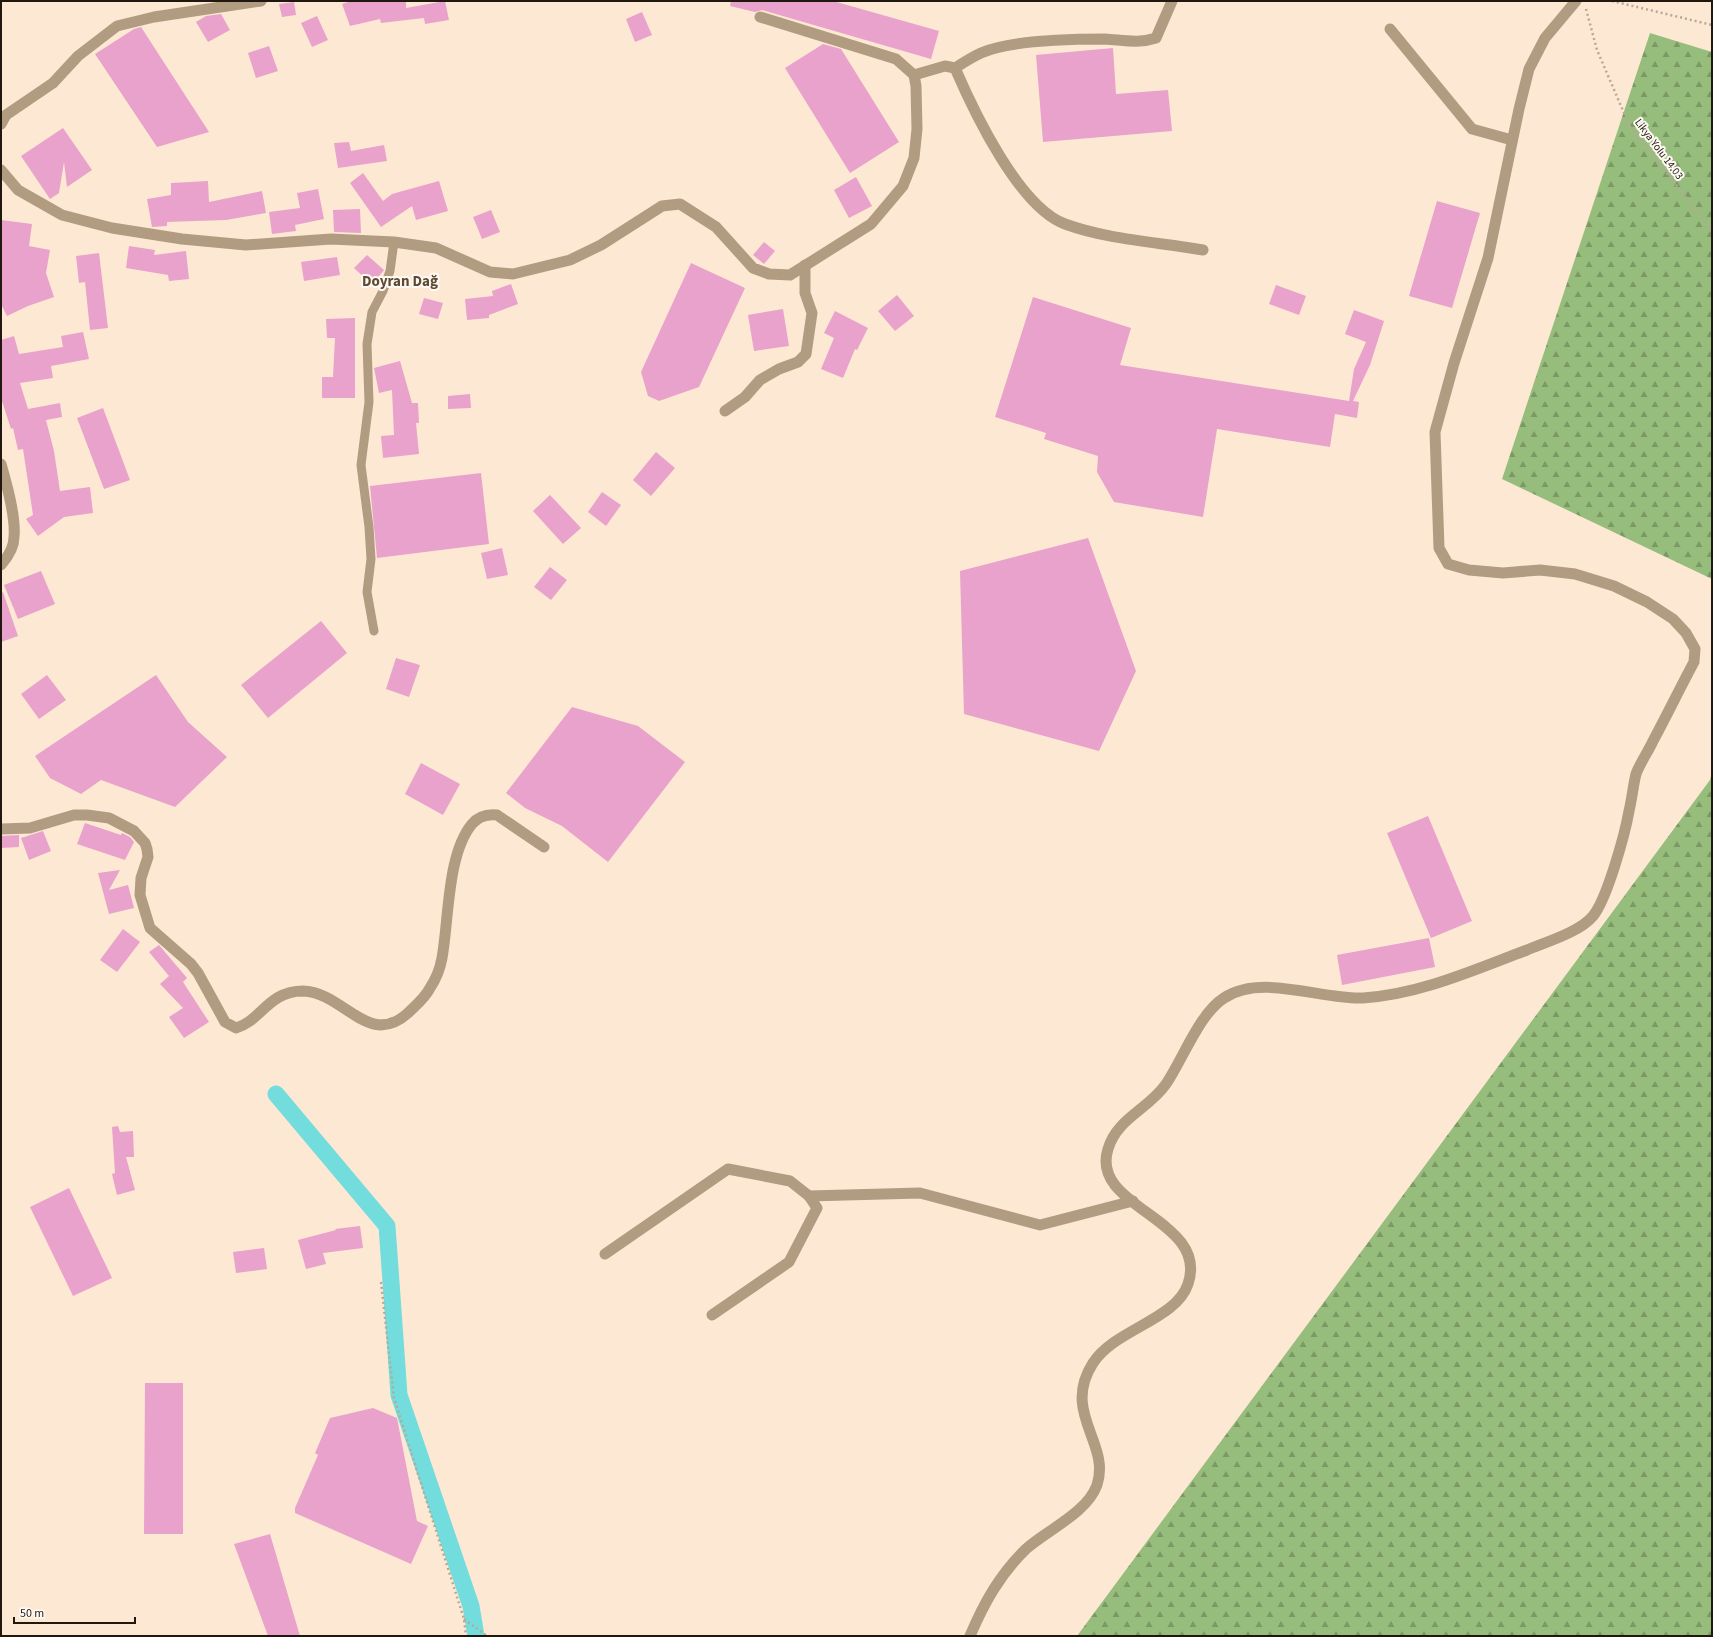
<svg xmlns="http://www.w3.org/2000/svg" width="1713" height="1637" font-family="'Source Sans 3',sans-serif">
<style>
.forest{fill:url(#forest-firs)}
.lines{fill:none;stroke-linecap:round;stroke-linejoin:round}
.canal{stroke:#73dcdd;stroke-width:17}
.building{fill:#e8a2cb}
.path{stroke:#b8a896;stroke-width:2.5;stroke-dasharray:2 3;stroke-linecap:butt}
.service{stroke:#b19c82;stroke-width:9}
.minor{stroke:#b19c82;stroke-width:11}
.tertiary{stroke:#b19c82;stroke-width:11}
.labels{text-anchor:middle;dominant-baseline:central;stroke-width:4;stroke-linejoin:round;paint-order:stroke}
.street-label{font-size:11px;fill:#20180e;stroke:#fef9f4}
.district-label{font-size:15px;font-weight:bold;fill:#5e4a32;stroke:#fef9f4}
</style>
<defs>
<pattern id="forest-firs" width="22" height="20" patternUnits="userSpaceOnUse"><rect width="22" height="20" fill="#97bd7d"/><path d="M5 1l3.5 6h-7zM16 11l3.5 6h-7z" fill="#7b9965"/></pattern>
</defs>
<rect width="100%" height="100%" fill="#fde9d3"/>
<g class="forest">
<polygon points="1650,33 1712,52 1712,579 1502,479"/>
<polygon points="1712,772 1712,1636 1077,1636 1710,780"/>
</g>
<g class="lines">
<polyline class="canal" points="276,1094 387,1226 399,1395 471,1606 476,1636"/>
</g>
<g class="building">
<polygon points="351,1 406,1 406,8 445,1 449,20 425,24 424,18 381,23 380,19 350,26 342,4"/>
<polygon points="731,1 833,1 939,31 931,59 762,10 755,12 730,6"/>
<polygon points="294,2 296,15 282,17 279,4"/>
<polygon points="642,12 652,35 635,42 626,19"/>
<polygon points="221,14 230,30 208,42 196,22 206,16"/>
<polygon points="317,16 328,40 312,47 301,23"/>
<polygon points="141,27 209,132 157,147 95,54 134,29"/>
<polygon points="823,44 841,49 899,142 850,173 785,68"/>
<polygon points="269,46 278,71 256,78 248,53"/>
<polygon points="1113,48 1116,94 1168,90 1172,131 1043,142 1036,55"/>
<polygon points="63,128 92,170 67,187 64,162 59,193 50,199 21,156"/>
<polygon points="349,142 351,151 384,145 387,161 338,168 334,143"/>
<polygon points="363,173 383,201 392,194 439,181 448,211 416,220 412,206 381,227 350,183"/>
<polygon points="856,177 872,206 849,218 834,190"/>
<polygon points="208,181 209,202 262,191 266,213 226,220 167,222 167,226 152,227 147,199 171,195 171,183"/>
<polygon points="318,189 324,219 295,225 296,231 272,234 269,212 300,208 297,193"/>
<polygon points="1437,201 1480,213 1452,308 1409,296"/>
<polygon points="360,209 361,233 334,232 333,210"/>
<polygon points="491,210 500,232 482,239 473,217"/>
<polygon points="1,220 32,224 29,246 50,250 46,273 54,297 28,306 7,316 1,304"/>
<polygon points="764,242 775,251 764,264 753,255"/>
<polygon points="129,246 155,250 154,255 186,251 189,279 169,281 168,275 126,268"/>
<polygon points="99,253 108,328 90,330 85,282 79,283 76,256"/>
<polygon points="367,255 384,270 372,285 354,268"/>
<polygon points="337,257 340,275 304,281 301,262"/>
<polygon points="691,263 745,288 699,387 659,401 648,396 641,372"/>
<polygon points="511,284 518,304 489,315 489,318 467,320 465,299 493,296 492,291"/>
<polygon points="1276,285 1306,296 1299,315 1269,304"/>
<polygon points="897,295 914,316 895,331 878,311"/>
<polygon points="1033,297 1131,328 1120,365 1349,401 1354,369 1366,342 1345,334 1354,310 1384,321 1370,365 1353,401 1359,402 1357,418 1335,414 1330,447 1217,429 1203,517 1114,502 1097,472 1098,456 1044,439 1046,433 995,417"/>
<polygon points="424,298 443,303 438,319 419,314"/>
<polygon points="783,309 789,346 754,351 748,315"/>
<polygon points="835,311 868,328 857,350 855,349 843,378 821,369 834,338 824,333"/>
<polygon points="355,318 355,398 322,398 322,377 333,377 335,338 327,338 326,319"/>
<polygon points="83,332 89,359 51,366 53,378 20,383 28,409 60,403 62,417 46,420 54,451 60,491 90,487 93,513 64,517 38,536 26,519 33,515 23,449 18,450 13,428 11,429 1,398 1,340 14,336 19,354 63,347 61,336"/>
<polygon points="400,361 412,403 418,403 419,423 416,423 419,454 383,458 381,436 394,435 392,390 379,393 374,368"/>
<polygon points="470,394 471,408 448,409 448,396"/>
<polygon points="103,408 130,480 104,489 77,418"/>
<polygon points="656,452 675,468 651,496 633,480"/>
<polygon points="481,473 489,544 377,558 370,486"/>
<polygon points="602,492 621,505 606,526 588,512"/>
<polygon points="550,495 581,528 563,544 533,511"/>
<polygon points="1088,538 1136,671 1099,751 964,714 960,571"/>
<polygon points="502,548 508,575 487,579 481,553"/>
<polygon points="550,567 567,580 551,600 534,587"/>
<polygon points="41,571 55,604 18,619 4,585"/>
<polygon points="3,592 18,636 1,642 1,593"/>
<polygon points="321,621 347,653 268,718 241,685"/>
<polygon points="396,658 420,665 409,697 386,689"/>
<polygon points="47,675 66,700 39,719 21,694"/>
<polygon points="156,675 188,722 227,757 175,807 101,780 81,794 50,778 35,756"/>
<polygon points="572,707 638,726 685,762 608,862 562,826 525,808 506,793"/>
<polygon points="421,763 460,784 443,815 405,794"/>
<polygon points="1428,816 1472,921 1431,938 1387,833"/>
<polygon points="85,823 121,835 122,833 130,837 134,842 125,860 77,844"/>
<polygon points="43,831 51,851 29,860 21,838"/>
<polygon points="19,835 19,847 1,848 1,836"/>
<polygon points="120,870 109,890 128,885 134,908 109,914 98,873"/>
<polygon points="123,929 140,942 117,972 100,960"/>
<polygon points="1429,938 1435,967 1342,985 1337,955"/>
<polygon points="159,945 187,978 183,982 209,1022 184,1038 169,1017 183,1008 160,984 169,976 149,952"/>
<polygon points="118,1126 120,1132 133,1131 134,1157 126,1157 135,1190 117,1195 112,1174 115,1173 112,1127"/>
<polygon points="69,1188 112,1278 73,1296 30,1207"/>
<polygon points="360,1226 363,1248 323,1253 326,1264 306,1269 298,1240 336,1230 335,1229"/>
<polygon points="264,1248 267,1269 236,1273 233,1252"/>
<polygon points="145,1383 183,1383 183,1534 144,1534"/>
<polygon points="373,1408 397,1418 417,1521 428,1526 411,1564 295,1513 295,1508 318,1455 315,1453 330,1418"/>
<polygon points="270,1534 300,1636 268,1636 234,1544"/>
</g>
<g class="lines">
<g class="path">
<polyline points="1612,1 1712,25"/>
<polyline points="1586,9 1597,50 1630,127 1712,230"/>
<polyline points="381,1282 394,1398 464,1619 466,1636"/>
<polyline points="464,1619 487,1636"/>
</g>
<polyline class="service" points="374,631 367,592 371,559 369,527 361,465 369,402 367,344 372,312 383,291 390,271 394,242"/>
<g class="minor">
<polyline points="1390,29 1472,129 1512,140"/>
<path d="M955,68C974,112 1019,207 1065,224C1109,240 1158,242 1203,250"/>
<path d="M914,75L945,66L955,68C963,63 972,57 981,53C1010,40 1072,39 1105,39C1123,40 1138,44 1156,38L1172,1"/>
<polyline points="1,170 18,190 62,215 112,228 182,239 246,245 331,239 394,242 436,248 490,272 513,274 570,260 601,245 662,206 680,204 716,227 753,268 769,274 790,275 871,224 903,186 914,158 917,129 916,86 914,75 896,59 760,17"/>
<polyline points="725,411 745,397 760,380 779,369 798,362 806,354 812,313 805,293 805,265"/>
<path d="M1,464C7,485 16,517 14,537C14,547 7,558 1,565"/>
<path d="M1,829L30,828L74,815H87L109,818L134,831L145,843L147,849L148,857L141,878L140,895L150,928L191,964L198,973L225,1022L236,1028C261,1021 268,991 303,991C344,992 368,1049 408,1013C416,1005 425,998 430,988C436,979 440,969 442,958C449,919 447,854 472,824C479,816 488,814 497,815L544,847"/>
<polyline points="809,1196 920,1193 1040,1225 1133,1201"/>
<polyline points="605,1254 728,1169 790,1181 809,1196 817,1208 789,1262 712,1315"/>
<path d="M970,1636C984,1603 1000,1574 1026,1549C1047,1530 1087,1513 1097,1485C1111,1443 1061,1413 1093,1363C1115,1329 1176,1320 1188,1284C1210,1219 1089,1208 1108,1149C1117,1118 1149,1109 1166,1084C1183,1059 1199,1014 1224,998C1262,973 1321,1000 1363,998C1421,994 1474,970 1527,950C1546,942 1580,932 1593,916C1607,899 1625,834 1629,811C1632,799 1633,786 1636,774C1640,763 1648,752 1653,741C1667,715 1680,688 1694,662L1695,649L1686,633L1673,619L1647,602L1614,586L1575,574L1540,570L1503,573L1469,570L1448,564L1439,548L1435,432L1454,363L1488,258L1519,109L1529,69L1545,38L1576,1"/>
</g>
<polyline class="tertiary" points="1,124 6,115 53,83 78,56 117,26 154,17 261,1"/>
</g>
<g class="labels">
<g class="street-label">
<text transform="translate(1659 149) rotate(53)">Likya Yolu 14.03</text>
</g>
<g class="district-label">
<text x="400" y="281">Doyran Dağ</text>
</g>
</g>
<rect width="1713" height="1637" fill="none" stroke="#20180e" stroke-width="4"/>
<path d="M14 1617v6h121v-6" fill="none" stroke="#20180e" stroke-width="2"/>
<text x="20" y="1617" font-size="12" fill="#20180e" stroke="#fef9f4" stroke-width="3" paint-order="stroke">50 m</text>
</svg>
